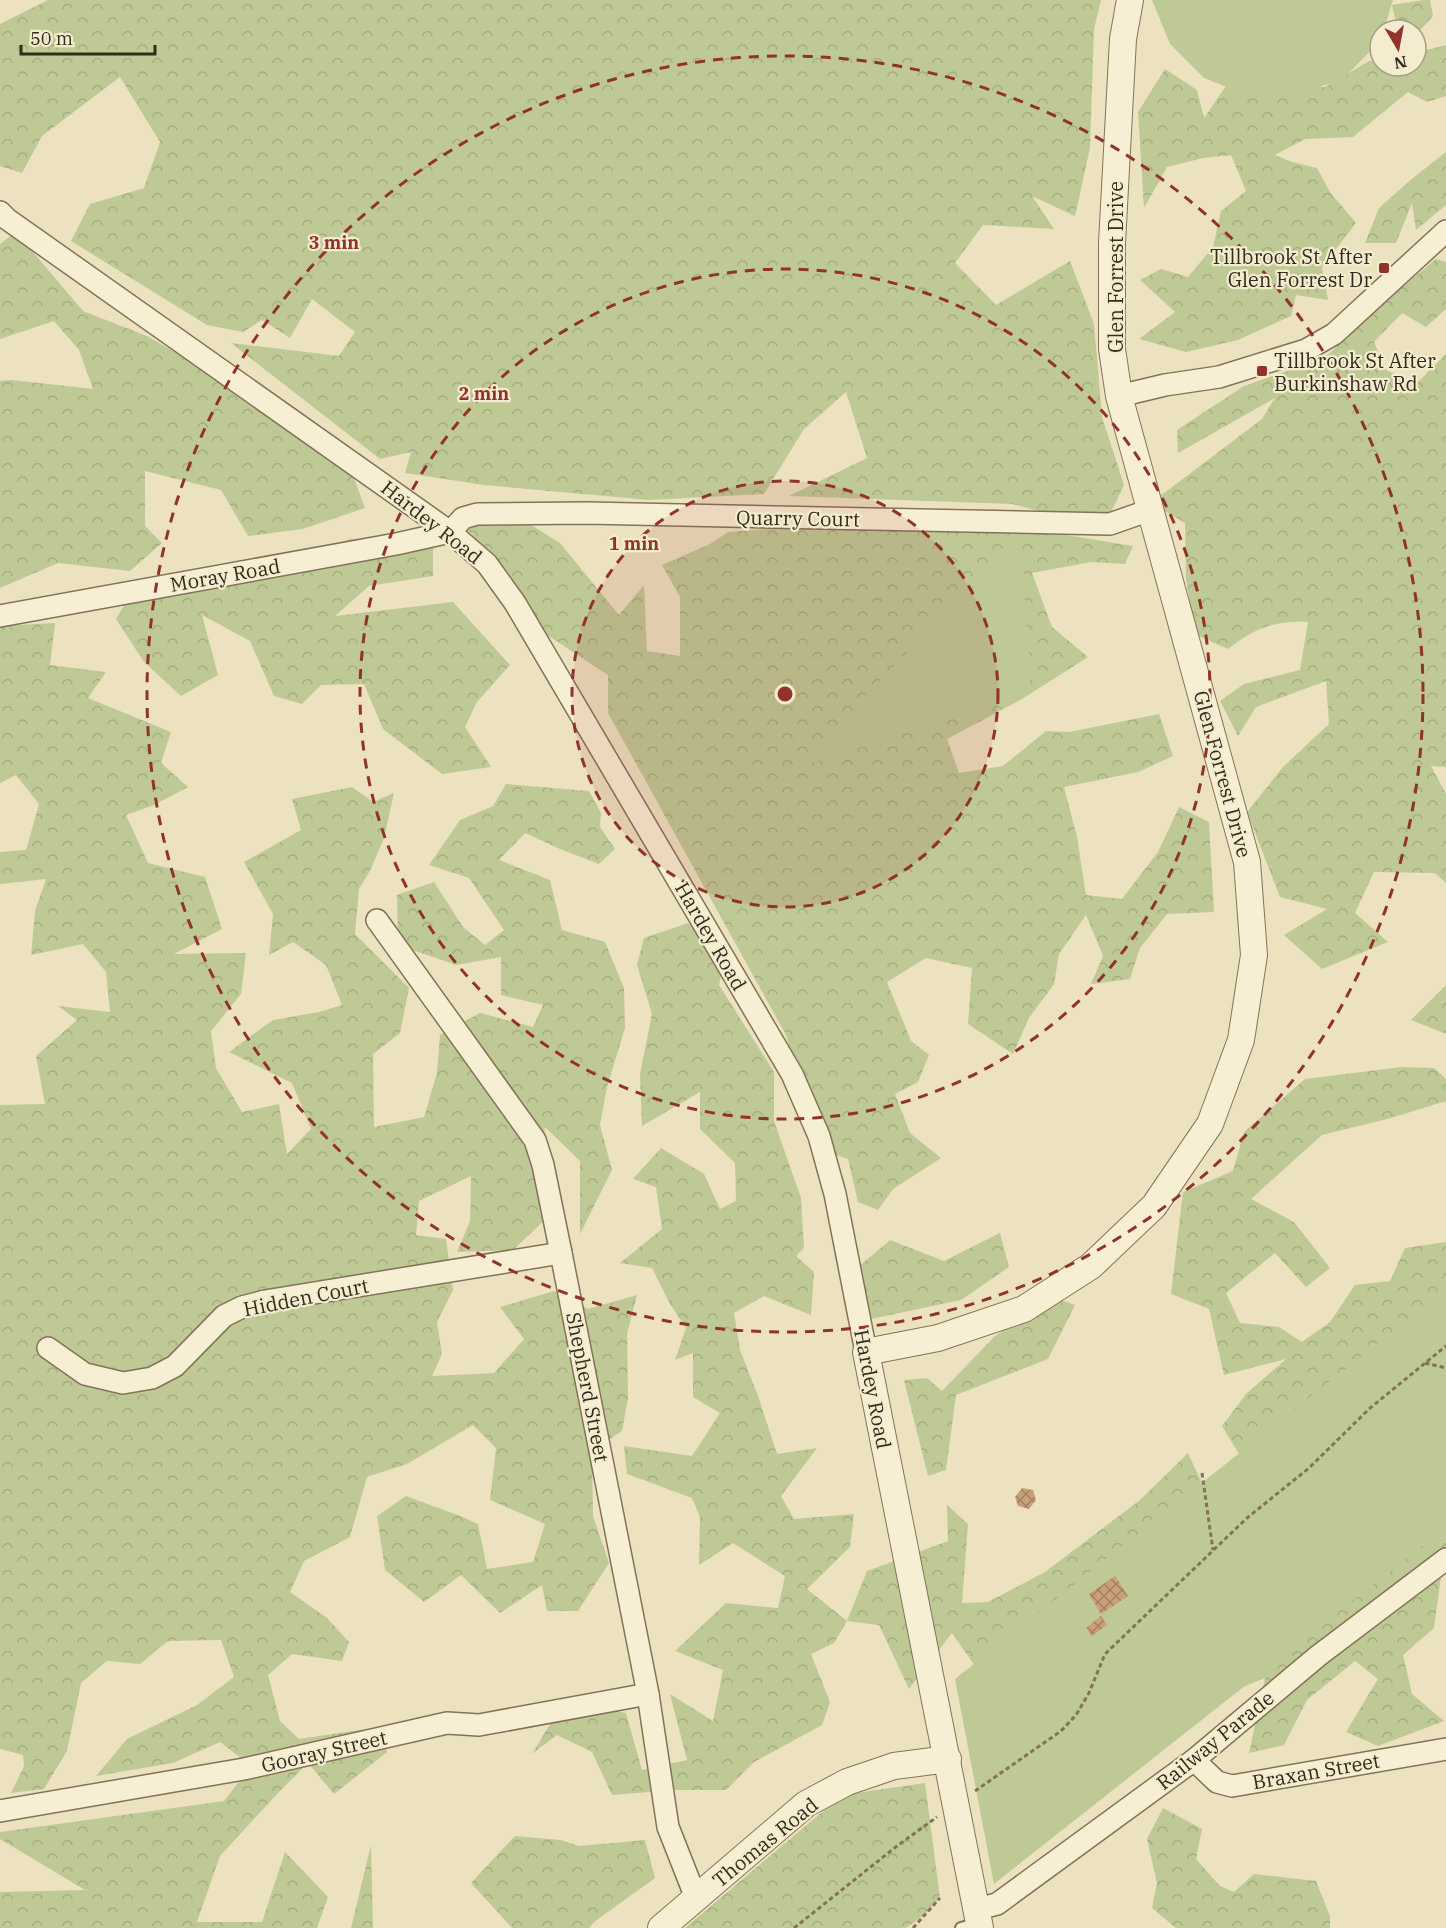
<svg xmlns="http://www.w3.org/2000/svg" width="1446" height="1928" font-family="'IBM Plex Serif',serif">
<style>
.forest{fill:url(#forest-crowns)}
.park{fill:#bfc995}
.building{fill:url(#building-cross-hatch)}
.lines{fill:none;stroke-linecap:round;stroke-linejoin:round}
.service-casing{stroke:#847359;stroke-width:14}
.minor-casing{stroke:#847359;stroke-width:24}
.tertiary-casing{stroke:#847359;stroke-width:28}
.path{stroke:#847359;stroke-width:3;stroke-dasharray:4.5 3;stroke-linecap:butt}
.service{stroke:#f7efd3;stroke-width:10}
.minor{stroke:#f7efd3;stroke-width:21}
.tertiary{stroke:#f7efd3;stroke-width:26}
.ring{fill:none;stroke:#91322b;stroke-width:3;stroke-dasharray:10 8}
.poi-dot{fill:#91322b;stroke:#f4eccf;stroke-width:2}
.labels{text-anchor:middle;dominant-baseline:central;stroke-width:4.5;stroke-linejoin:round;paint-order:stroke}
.poi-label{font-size:20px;fill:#342a1d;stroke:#f4eccf;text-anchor:end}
.street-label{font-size:20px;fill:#342a1d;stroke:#f4eccf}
.centre{fill:#91322b;stroke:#f4eccf;stroke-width:3}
.ring-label{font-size:18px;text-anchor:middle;font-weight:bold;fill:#91322b;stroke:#f4eccf;stroke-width:4.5;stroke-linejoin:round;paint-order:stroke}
</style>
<defs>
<pattern id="forest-crowns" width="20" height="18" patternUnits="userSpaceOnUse" patternTransform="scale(1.5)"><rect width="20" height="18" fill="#bfc995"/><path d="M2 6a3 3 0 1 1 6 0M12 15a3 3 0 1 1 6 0" fill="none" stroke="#a5ad80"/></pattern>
<pattern id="building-cross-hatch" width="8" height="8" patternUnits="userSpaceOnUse" patternTransform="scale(1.5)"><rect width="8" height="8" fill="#c99f77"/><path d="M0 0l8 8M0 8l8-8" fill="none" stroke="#a48261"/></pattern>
</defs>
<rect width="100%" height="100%" fill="#ece2c0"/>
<g class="forest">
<polygon points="48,0 1101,0 1094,29 1090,148 1075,216 1032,196 1054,229 983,225 955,263 996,305 1070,261 1094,324 1102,417 1124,485 1107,521 1092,525 1012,504 789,496 867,458 846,392 804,429 764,494 649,500 484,485 405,473 411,452 380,459 231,343 339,356 355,332 312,299 290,338 262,320 243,332 207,325 71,241 90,204 144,188 160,142 120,77 42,136 22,173 0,166 0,24"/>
<polygon points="1424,0 1430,0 1433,16 1416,35 1416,30 1398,30 1392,5"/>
<polygon points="1446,45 1446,96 1427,102 1408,92 1353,137 1305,139 1275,155 1292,162 1317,168 1330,192 1356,223 1322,267 1328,300 1296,295 1291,316 1238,340 1186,352 1139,339 1175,312 1140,280 1161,269 1188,277 1213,247 1221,211 1246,191 1231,155 1203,158 1167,167 1144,208 1138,112 1165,69 1197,90 1204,118 1232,77 1325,87 1369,61 1380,59 1380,66 1416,66 1416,49 1418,52"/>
<polygon points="1446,152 1446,205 1416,230 1412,203 1396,243 1365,243 1379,208 1413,178"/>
<polygon points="16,232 83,311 147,336 187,359 354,478 365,508 303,529 248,536 221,490 145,471 145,526 162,543 130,571 58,563 0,588 0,381 12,380 93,389 79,350 54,321 0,339 0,244"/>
<path d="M1436,259L1446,262V309L1426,327L1402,313L1374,342L1386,370L1417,383L1446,354V767L1431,766L1446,794V883L1435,873L1374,872L1355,913L1388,942L1322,969L1284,935L1327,909L1280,897L1247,812L1283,767L1329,724L1326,681L1256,707L1238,736L1220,701L1244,684L1300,670L1308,622C1274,620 1254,629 1228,649L1196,635L1186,579L1185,523L1151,503L1262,419L1275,398L1178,453L1177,430L1244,386L1325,358L1370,314Z"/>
<polygon points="515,515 560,543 619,615 644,585 647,651 680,656 680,597 662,565 710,544 728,532 861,522 1030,529 1133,546 1125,564 1091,562 1032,573 1052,627 1088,657 1022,699 947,739 959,773 1003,766 1046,731 1069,732 1159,714 1173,756 1138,772 1064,787 1077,837 1086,895 1122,899 1158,852 1179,807 1209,822 1214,912 1167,914 1140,948 1130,979 1091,984 1103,956 1086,915 1059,954 1054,984 1029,1018 1013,1054 968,1024 972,968 926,958 887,982 911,1041 929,1055 918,1082 895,1094 910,1133 941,1158 893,1189 878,1210 858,1202 848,1159 818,1149 786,1035 608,713 608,675 547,635 504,568 464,527"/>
<polygon points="350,539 415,539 433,546 433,576 369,586 335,616 453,602 510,665 477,702 465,727 491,767 442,774 383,729 364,684 321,685 302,704 274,696 250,641 202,615 218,675 181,696 144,662 116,619 136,585 307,555"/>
<polygon points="55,623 50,665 106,672 88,698 171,732 161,763 188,787 154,805 126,815 148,863 205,877 222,929 174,954 246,953 241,994 211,1031 216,1068 242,1112 279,1104 287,1154 311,1129 292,1083 229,1052 273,1020 319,1012 342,1005 326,965 293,942 269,955 273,914 244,862 301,830 292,799 352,787 373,802 394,793 384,838 371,869 359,889 355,934 409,988 400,1033 373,1054 374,1127 424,1117 437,1073 440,1035 480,1013 533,1027 543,1005 501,995 501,957 456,965 398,945 397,895 434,882 463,927 485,945 504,930 469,878 429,865 460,820 493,806 506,784 589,791 601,813 600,827 615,849 599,864 560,849 525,833 499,860 550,880 562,930 605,942 624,988 625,1028 607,1087 600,1125 612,1170 580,1234 580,1161 545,1127 540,1164 555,1210 513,1250 457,1252 470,1221 471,1176 419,1201 416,1235 446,1239 453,1290 437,1322 442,1354 432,1376 494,1373 524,1339 500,1307 554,1291 588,1309 637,1295 627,1334 628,1398 622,1431 592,1451 593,1516 609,1563 578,1611 547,1611 542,1585 500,1613 461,1575 424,1602 385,1570 377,1516 406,1496 460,1516 478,1524 487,1569 533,1562 545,1524 490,1500 496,1448 473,1425 407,1464 367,1477 350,1537 304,1561 290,1592 327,1618 349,1642 342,1661 292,1654 268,1675 280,1721 299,1739 380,1727 387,1752 334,1794 308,1763 277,1794 220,1856 197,1922 262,1922 285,1852 328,1897 317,1928 0,1928 0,1892 85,1890 0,1839 0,1832 224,1801 251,1766 220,1742 173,1763 96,1776 127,1739 197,1705 234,1677 221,1640 168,1641 140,1664 107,1661 81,1683 67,1751 44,1789 11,1793 24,1766 23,1755 0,1749 0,1105 45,1104 36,1056 77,1020 58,1006 110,1012 106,972 83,944 31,955 35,911 46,879 0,884 0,852 26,850 39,804 16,775 0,783 0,626"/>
<polygon points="688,923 728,947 719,985 774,1072 774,1121 801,1198 804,1248 796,1256 814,1272 811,1315 764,1296 734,1313 740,1350 758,1396 777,1454 817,1448 781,1496 794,1519 854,1514 850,1547 807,1589 847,1621 867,1571 948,1541 947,1505 968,1524 962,1603 988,1602 1045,1572 1140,1500 1188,1453 1213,1507 1235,1498 1239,1454 1222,1426 1246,1394 1286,1359 1224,1375 1209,1309 1171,1294 1183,1192 1233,1171 1244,1132 1305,1079 1402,1067 1434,1068 1446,1079 1446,1101 1391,1118 1322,1135 1251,1199 1294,1222 1330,1268 1306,1287 1275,1253 1226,1293 1240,1323 1279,1327 1302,1342 1330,1322 1355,1285 1390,1281 1405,1248 1446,1242 1446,1322 1315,1427 1276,1508 1276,1544 1252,1567 1233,1557 1172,1553 1113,1562 1088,1578 1033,1631 975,1666 952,1633 909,1689 879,1625 847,1621 834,1643 811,1654 830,1702 822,1725 754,1762 726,1790 674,1790 612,1795 592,1752 557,1735 532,1754 564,1701 626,1713 642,1770 687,1760 670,1694 713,1721 723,1670 675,1651 726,1603 778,1608 785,1576 733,1543 699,1565 700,1517 692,1498 627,1474 624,1446 692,1456 720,1413 693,1397 693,1353 675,1360 686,1328 670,1304 652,1268 620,1263 662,1229 656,1187 633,1179 661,1148 704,1174 720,1209 736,1201 735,1163 700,1129 700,1092 642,1126 640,1074 652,1014 637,965 644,938"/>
<polygon points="1445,986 1446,987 1446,1034 1411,1020"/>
<polygon points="1000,1233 1009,1267 961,1300 871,1319 858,1267 890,1240 944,1261"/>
<polygon points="1053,1297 1075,1305 1048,1359 956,1395 946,1470 928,1476 904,1380 927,1378 942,1391 995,1336"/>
<polygon points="1446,1478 1446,1568 1442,1569 1434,1628 1403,1655 1412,1694 1444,1721 1378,1746 1346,1732 1378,1679 1355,1661 1307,1700 1284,1745 1249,1753 1265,1678 1194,1707"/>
<polygon points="925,1783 940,1898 923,1916 906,1928 685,1928 842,1795"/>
<polygon points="1163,1808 1202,1829 1196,1859 1220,1886 1234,1892 1254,1874 1316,1881 1330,1916 1330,1928 1176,1928 1152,1908 1157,1883 1147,1839"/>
<polygon points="515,1836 561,1840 579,1846 645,1840 655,1878 594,1922 589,1928 512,1928 471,1883"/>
<polygon points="371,1845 373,1928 351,1928"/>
</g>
<g class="park">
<polygon points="1152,0 1393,0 1384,30 1380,30 1380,41 1341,81 1295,93 1237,91 1204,78 1170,44"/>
<polygon points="1021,529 1031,693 802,766"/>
<polygon points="1446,1289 1446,1527 994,1884 955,1679"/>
</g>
<g class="building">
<polygon points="1022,1488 1033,1490 1036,1500 1029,1509 1018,1506 1015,1497"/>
<polygon points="1115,1576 1128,1596 1101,1614 1089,1594"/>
<polygon points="1101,1616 1107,1625 1092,1636 1086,1628"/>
</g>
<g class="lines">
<g class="service-casing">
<polyline id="service" points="961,1928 979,1923"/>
</g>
<g class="minor-casing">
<g id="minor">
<polyline points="0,212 7,219 450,532 487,564 515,603 792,1074 819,1136 835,1194 866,1352"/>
<polyline points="1119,396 1165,385 1219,377 1306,350 1334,334 1446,231"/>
<polyline points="0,616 396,544 450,532 463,518 477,514 587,513 1110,524 1150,510"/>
<polyline points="377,920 535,1140 543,1165 561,1253 648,1694 668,1827 696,1898"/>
<polyline points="48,1348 85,1374 123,1383 152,1378 175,1366 224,1316 242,1307 265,1301 561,1253"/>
<polyline points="1194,1760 1217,1782 1232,1786 1446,1749"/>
<polyline points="0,1811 244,1769 447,1723 479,1725 648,1694"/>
<polyline points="977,1909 997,1904 1194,1760 1318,1656 1446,1559"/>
</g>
</g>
<g class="tertiary-casing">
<g id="tertiary">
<polyline points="661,1928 806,1804 847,1782 894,1766 948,1759"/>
<polyline points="980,1928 866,1352 938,1338 1024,1309 1091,1266 1154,1206 1210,1124 1241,1040 1254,955 1247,862 1119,396 1112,349 1112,243 1123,39 1130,0"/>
</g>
</g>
<g class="path">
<polyline points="1425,1363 1446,1368"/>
<polyline points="1202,1473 1213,1550"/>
<polyline points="975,1791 1061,1731 1076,1715 1089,1693 1105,1654 1247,1518 1309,1468 1369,1409 1446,1346"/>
<polyline points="794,1928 897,1846 937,1817"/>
<polyline points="913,1928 940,1898"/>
</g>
<use href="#service" class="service"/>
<use href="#minor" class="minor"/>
<use href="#tertiary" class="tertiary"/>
</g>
<circle cx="785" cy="694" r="213" fill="#91322b" fill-opacity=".12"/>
<g class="ring">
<circle cx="785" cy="694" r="213"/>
<circle cx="785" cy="694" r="425"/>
<circle cx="785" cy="694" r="638"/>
</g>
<g class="poi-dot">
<rect x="1378" y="262" width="12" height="12" rx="3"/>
<rect x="1256" y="365" width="12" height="12" rx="3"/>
</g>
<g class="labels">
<g class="poi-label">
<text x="1372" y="256">Tillbrook St After<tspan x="1372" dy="23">Glen Forrest Dr</tspan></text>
<text x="1274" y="360" text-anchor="start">Tillbrook St After<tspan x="1274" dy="23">Burkinshaw Rd</tspan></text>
</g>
<g class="street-label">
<text transform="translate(1115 267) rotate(-90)">Glen Forrest Drive</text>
<text transform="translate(798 518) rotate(1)">Quarry Court</text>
<text transform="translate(432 522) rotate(38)">Hardey Road</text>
<text transform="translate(225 575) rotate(-10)">Moray Road</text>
<text transform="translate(1223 774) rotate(75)">Glen Forrest Drive</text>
<text transform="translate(711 936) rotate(60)">Hardey Road</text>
<text transform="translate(306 1297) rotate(-11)">Hidden Court</text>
<text transform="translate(588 1387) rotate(79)">Shepherd Street</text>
<text transform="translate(873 1389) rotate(79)">Hardey Road</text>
<text transform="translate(1215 1740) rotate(-39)">Railway Parade</text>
<text transform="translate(324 1751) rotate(-13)">Gooray Street</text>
<text transform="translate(1316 1771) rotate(-10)">Braxan Street</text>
<text transform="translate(765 1842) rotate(-39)">Thomas Road</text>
</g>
</g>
<circle cx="785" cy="694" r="9" class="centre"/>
<g class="ring-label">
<text x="334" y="249">3 min</text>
<text x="484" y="400">2 min</text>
<text x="634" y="550">1 min</text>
</g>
<g transform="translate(1398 48) rotate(170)"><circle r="28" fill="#f4eccf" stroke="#a79e88" stroke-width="1.5"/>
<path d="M0-4.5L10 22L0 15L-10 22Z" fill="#91322b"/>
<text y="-9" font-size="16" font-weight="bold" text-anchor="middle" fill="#342a1d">N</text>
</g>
<path d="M21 45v9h134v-9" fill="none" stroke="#342a1d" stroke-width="3"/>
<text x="30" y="45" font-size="18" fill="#342a1d" stroke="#f4eccf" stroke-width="4.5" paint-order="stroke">50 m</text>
</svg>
